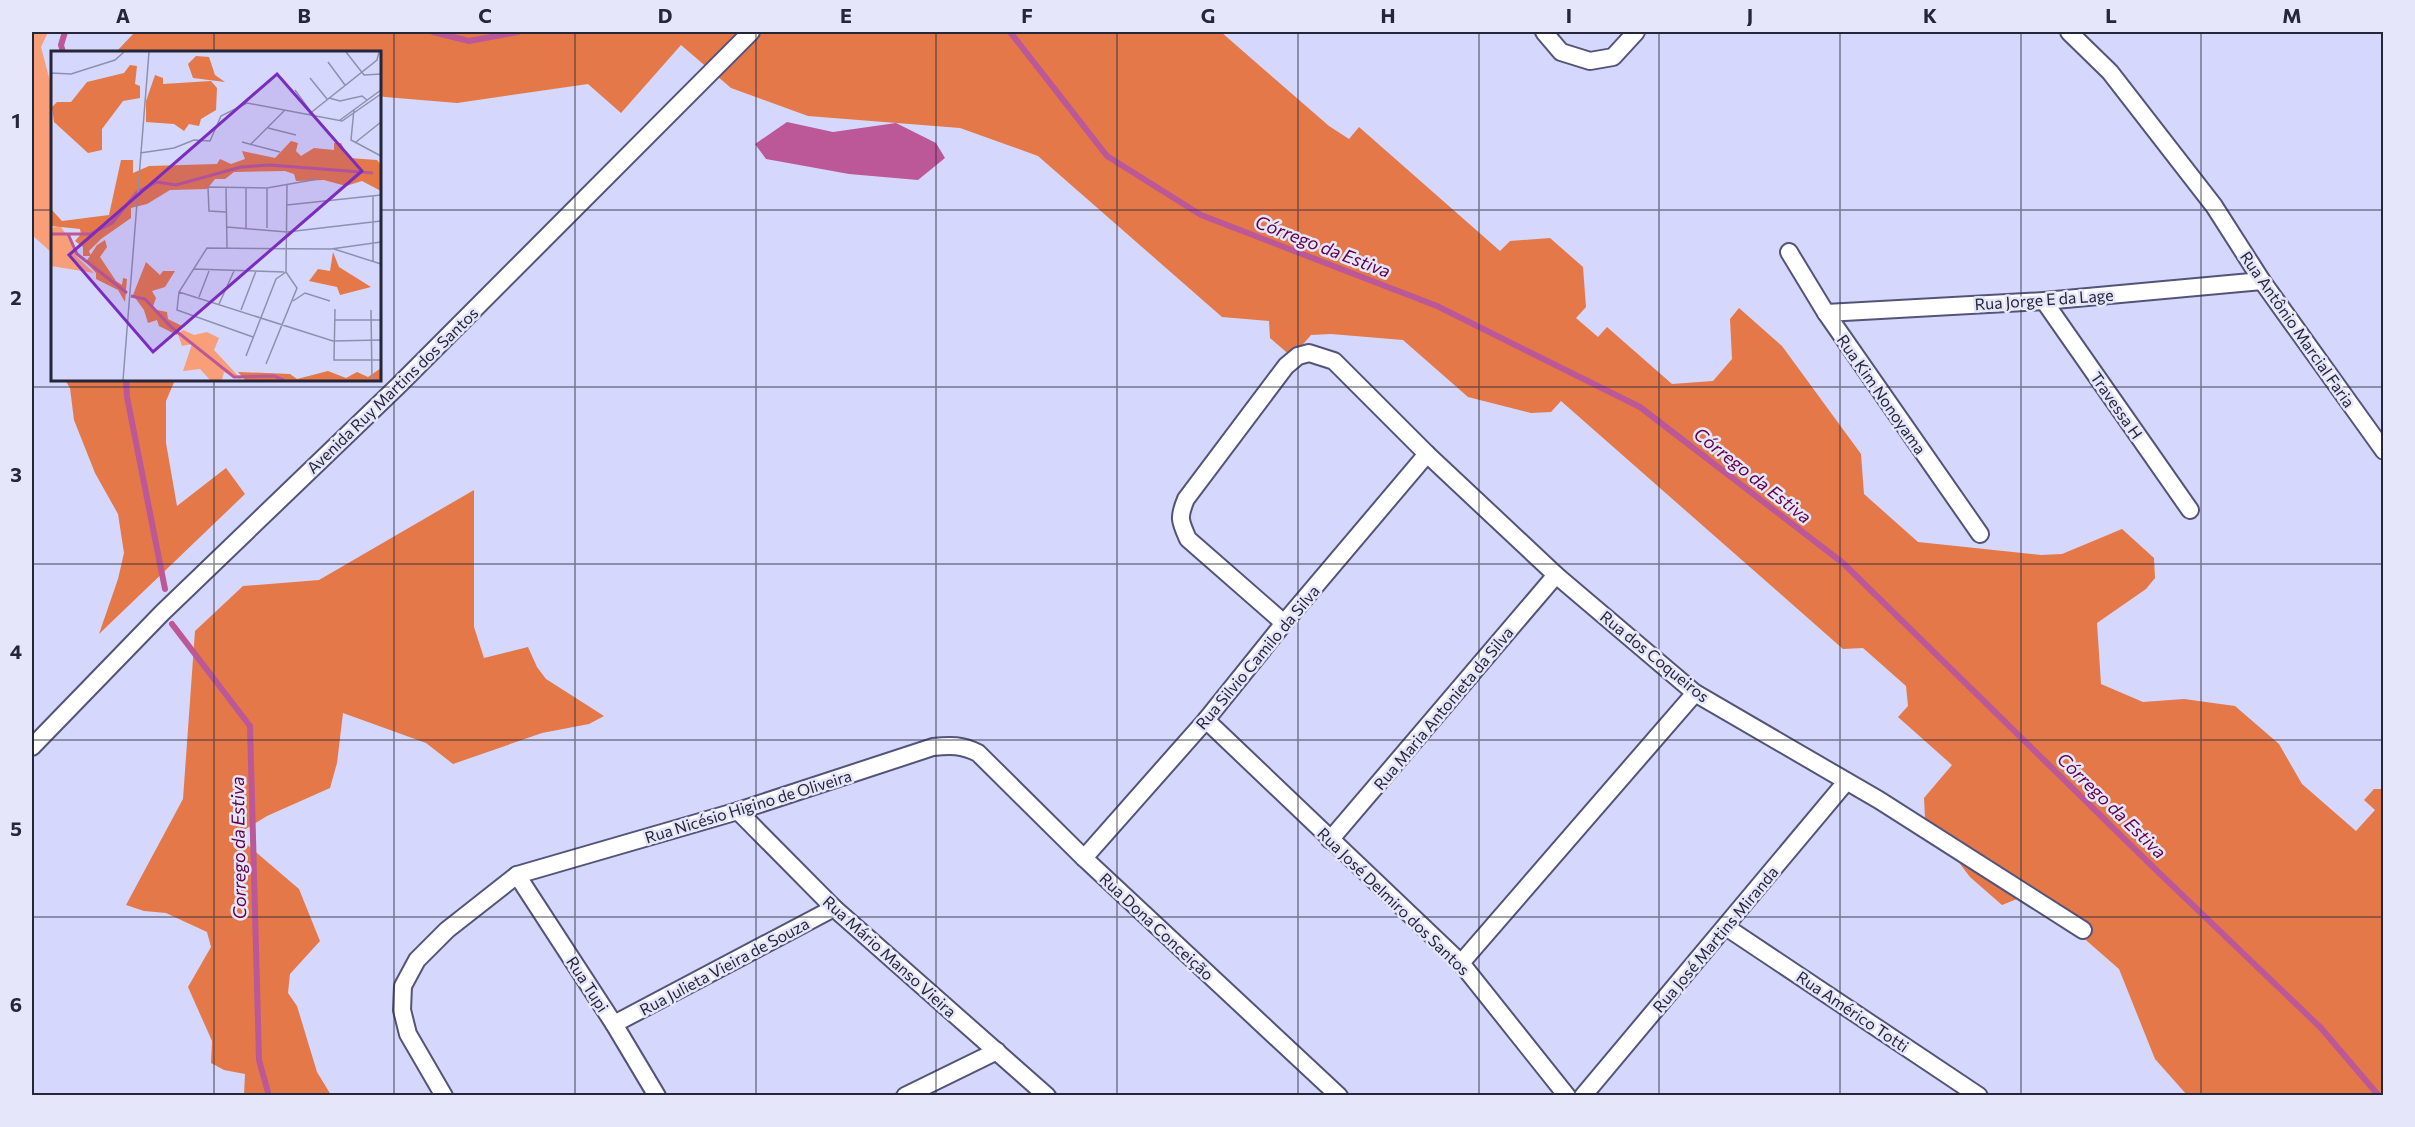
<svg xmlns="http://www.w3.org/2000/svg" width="2415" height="1127" font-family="Commissioner,sans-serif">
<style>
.green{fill:#f89e78}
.forest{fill:#e47848}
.water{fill:#bc5897}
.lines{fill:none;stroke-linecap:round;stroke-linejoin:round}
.stream{stroke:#bc5897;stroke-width:6}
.street-casing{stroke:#54547b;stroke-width:20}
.street{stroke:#fff;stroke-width:16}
.grid{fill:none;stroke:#252637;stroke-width:1.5;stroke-opacity:0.55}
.labels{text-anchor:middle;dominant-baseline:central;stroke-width:5;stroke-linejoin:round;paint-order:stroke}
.street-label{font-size:16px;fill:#252637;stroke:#e5e6f9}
.water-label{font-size:18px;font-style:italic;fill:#610047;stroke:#e5e6f9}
.inset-river{fill:none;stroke:#bc5897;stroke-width:3}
.inset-road{fill:none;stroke:#8f90ad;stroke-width:1.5}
.view{fill:#7b2cbf;fill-opacity:0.15;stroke:#7b2cbf;stroke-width:3}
.inset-edge{fill:none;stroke:#252637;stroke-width:3}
.neatline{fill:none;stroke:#252637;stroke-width:2}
.grid-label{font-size:20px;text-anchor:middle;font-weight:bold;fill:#252637}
</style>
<rect width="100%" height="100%" fill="#d5d7fc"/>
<polygon class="green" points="32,32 48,32 41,47 52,89 52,253 32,235"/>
<g class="forest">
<polygon points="135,32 1221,32 1329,126 1349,139 1359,127 1500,251 1510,241 1550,238 1583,267 1586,307 1576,318 1598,337 1607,327 1672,384 1713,381 1732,359 1730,319 1739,308 1782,346 1861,454 1864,494 1918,542 2041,555 2062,554 2122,529 2154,558 2155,578 2146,589 2097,623 2101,684 2143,702 2184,699 2235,706 2279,744 2302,784 2356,831 2375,810 2364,800 2374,789 2383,789 2383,1095 2187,1095 2155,1059 2119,969 2032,893 2002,905 1970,877 1925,818 1924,798 1952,765 1898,717 1908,706 1906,686 1863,648 1843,649 1561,401 1551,412 1531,413 1468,397 1403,340 1331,334 1311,335 1292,357 1270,338 1269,321 1222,317 1038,156 960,128 808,116 731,88 681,45 621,113 588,84 457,103 385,97 380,96 380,52 116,52"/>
<polygon points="65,380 175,380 166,401 166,443 177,506 226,468 245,494 99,634 118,579 124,553 118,514 95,473 74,420 70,388"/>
<polygon points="474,490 474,627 484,658 528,647 537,667 546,679 604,716 589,724 542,733 453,764 426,743 343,713 337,763 330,788 267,816 236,835 299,889 320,941 290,974 288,993 297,1006 317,1072 331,1095 244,1095 245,1074 224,1070 211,1063 212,1041 188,987 211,947 207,932 166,913 144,911 126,905 183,799 195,631 243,586 319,580"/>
</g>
<polygon class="water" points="787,122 833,132 896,123 936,143 945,158 918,180 849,174 766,159 755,144"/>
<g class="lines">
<g class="stream">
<polyline points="433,32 469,41 518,32"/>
<polyline points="1010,32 1107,156 1201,215 1437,306 1640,407 1843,563 2153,867 2321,1028 2379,1096"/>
<polyline points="63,52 61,45 65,32"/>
<polyline points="126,380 127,397 165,589"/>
<polyline points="172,624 250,726 259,1060 269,1096"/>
</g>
<g class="street-casing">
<g id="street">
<polyline points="1544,32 1561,52 1590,61 1613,57 1636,32"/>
<polyline points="2069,32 2110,72 2214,206 2262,281 2384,451"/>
<polyline points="1789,252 1826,313 1980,534"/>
<polyline points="2044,301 2190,510"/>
<polyline points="1826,313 2044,301 2262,281"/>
<path d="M1284,623L1188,539C1180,521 1178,518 1186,499L1286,366L1298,356L1309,353L1334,361L1427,454L1556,575L1695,693L1879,800L2083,930"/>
<polyline points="1206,720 1461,963 1567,1096"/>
<polyline points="32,747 162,613 399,385 751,32"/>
<polyline points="738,811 834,908 1047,1096"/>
<polyline points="1330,840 1556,575"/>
<polyline points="1084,858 1206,720 1284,623 1427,454"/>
<polyline points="517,875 614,1024 657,1096"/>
<polyline points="1726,927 1979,1096"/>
<polyline points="1461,963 1695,693"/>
<polyline points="614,1024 834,908"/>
<path d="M444,1096L408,1034L402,1010L403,986L417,960L447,930L517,875L738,811L933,747C951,745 962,745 978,753L1084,858L1339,1096"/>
<polyline points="905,1096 997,1051"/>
<polyline points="1583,1096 1846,782"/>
</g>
</g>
<use href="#street" class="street"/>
</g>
<path class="grid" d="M214,32V52M394,32V1096M575,32V1096M756,32V1096M936,32V1096M1117,32V1096M1298,32V1096M1479,32V1096M1659,32V1096M1840,32V1096M2021,32V1096M2201,32V1096M32,210H52M380,210H2384M214,380V1096M32,387H2384M32,564H2384M32,740H2384M32,917H2384"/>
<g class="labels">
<g class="street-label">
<text transform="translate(2044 299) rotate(-4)">Rua Jorge E da Lage</text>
<text transform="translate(2298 329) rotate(55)">Rua Antônio Marcial Faria</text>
<text transform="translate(392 390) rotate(-44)">Avenida Ruy Martins dos Santos</text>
<text transform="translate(1882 394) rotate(55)">Rua Kim Nonoyama</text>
<text transform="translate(2117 405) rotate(55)">Travessa H</text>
<text transform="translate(1655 656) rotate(39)">Rua dos Coqueiros</text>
<text transform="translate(1257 657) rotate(-50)">Rua Silvio Camilo da Silva</text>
<text transform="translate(1443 708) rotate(-50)">Rua Maria Antonieta da Silva</text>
<text transform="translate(748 806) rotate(-17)">Rua Nicésio Higino de Oliveira</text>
<text transform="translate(1394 901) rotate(44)">Rua José Delmiro dos Santos</text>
<text transform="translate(1157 926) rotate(43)">Rua Dona Conceição</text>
<text transform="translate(1715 939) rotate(-50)">Rua José Martins Miranda</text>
<text transform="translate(890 956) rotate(42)">Rua Mário Manso Vieira</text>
<text transform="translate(724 966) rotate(-28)">Rua Julieta Vieira de Souza</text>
<text transform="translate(588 984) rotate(57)">Rua Tupi</text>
<text transform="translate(1853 1011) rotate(34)">Rua Américo Totti</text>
</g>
<g class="water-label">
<text transform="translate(1323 246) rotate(21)">Córrego da Estiva</text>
<text transform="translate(1753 475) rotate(38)">Córrego da Estiva</text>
<text transform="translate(2112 805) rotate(44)">Córrego da Estiva</text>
<text transform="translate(238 848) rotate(-91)">Corrego da Estiva</text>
</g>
</g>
<g transform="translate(51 51)">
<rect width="330" height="330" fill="#d5d7fc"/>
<path d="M9,175L21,191L25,205L43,222L0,215V177ZM132,279L143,284L156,281L168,287L163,299L191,329L173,321L171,329H159L149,318L132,320L141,293L131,295L127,283Z" fill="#f89e78"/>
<path d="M145,5L158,6L164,24L174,31L142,27L137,13ZM79,14L86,15L84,33L89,35V47L72,50L51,78V99L37,102L3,71L1,56L6,51H20L36,31L73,22ZM104,24L112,27V33L160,30L166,37L165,59L150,68L148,75L138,73L133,80L123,73L95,71V50ZM240,90L247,92L245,100L250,105L263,97L283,99V92H290L298,107L326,109L330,114V140L311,130L295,135L273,129L245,130L243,123L234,120L183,121L174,128H164L156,138L119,139L96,153L80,157V167L50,188L38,200L40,205H32V196L24,190L30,183L29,178L0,175V158L11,170L58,164L70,109H82V122L98,115L166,113L169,108L180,113L194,108L191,100L224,107ZM54,189L56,196L49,206L65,230L71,234L72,227L76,228L74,251L67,239L45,228V222L35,211L46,194ZM282,201L288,216L320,236L289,244L286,236L258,230L267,218L279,220ZM95,211L109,224L112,220H124L114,236L101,240L105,247L101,258L116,261L117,268L131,275L126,284L108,275L106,269L97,272L93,259L82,244ZM330,317V329H194L187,321L239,323L246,328L277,320L295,327L306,321L317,326Z" fill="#e47848"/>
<path class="inset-river" d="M0,183H17L26,203L76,242M17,183H39L61,172L86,141L106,131L125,134L190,116L219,114L322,122M80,245L94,248L120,276L183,326L223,325L233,329"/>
<path class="inset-road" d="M295,1L313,24L330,23M277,11L294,34M0,22L20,23L64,9L73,1M259,27L276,48M244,39L260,61M278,47L289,50L311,45L316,49M303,58L300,89L330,105M257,64L326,9L328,1M289,69L330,39M217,77L245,84M191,91L229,101M305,91L330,71M199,94L234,59M89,102L123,97L143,89L159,90L170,65L196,52L291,70L330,43M175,136L176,197M195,137V177M216,137V177M236,154L330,144M175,161L158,160L157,136L216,137L267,128M176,176L236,181L330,170M283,198L330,213M322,212V145M142,218L233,221M235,221L236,133M128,241L282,290L330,289M148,246L158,220M242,250L254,242L279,250M168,253L183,220M284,258L283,309H330M190,259L205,220M320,259L321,329M284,269H330M202,286L126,259L128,241L156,197L280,198L330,191M195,305L225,228L235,221M215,313L246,237L235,221M72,329L98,1"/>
<path class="view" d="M226,23L311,120L102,301L18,204Z"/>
<rect width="330" height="330" class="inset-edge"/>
</g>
<rect width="2415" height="1127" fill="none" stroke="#e5e6f9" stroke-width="66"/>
<rect x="33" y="33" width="2349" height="1061" class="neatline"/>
<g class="grid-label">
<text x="123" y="23">A</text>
<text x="304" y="23">B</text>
<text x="485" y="23">C</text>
<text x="665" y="23">D</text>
<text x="846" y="23">E</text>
<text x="1027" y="23">F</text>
<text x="1208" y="23">G</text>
<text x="1388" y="23">H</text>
<text x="1569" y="23">I</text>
<text x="1750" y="23">J</text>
<text x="1930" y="23">K</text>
<text x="2111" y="23">L</text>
<text x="2292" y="23">M</text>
<text x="16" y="128">1</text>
<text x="16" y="305">2</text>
<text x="16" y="482">3</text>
<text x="16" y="659">4</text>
<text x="16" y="836">5</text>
<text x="16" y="1012">6</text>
</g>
</svg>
